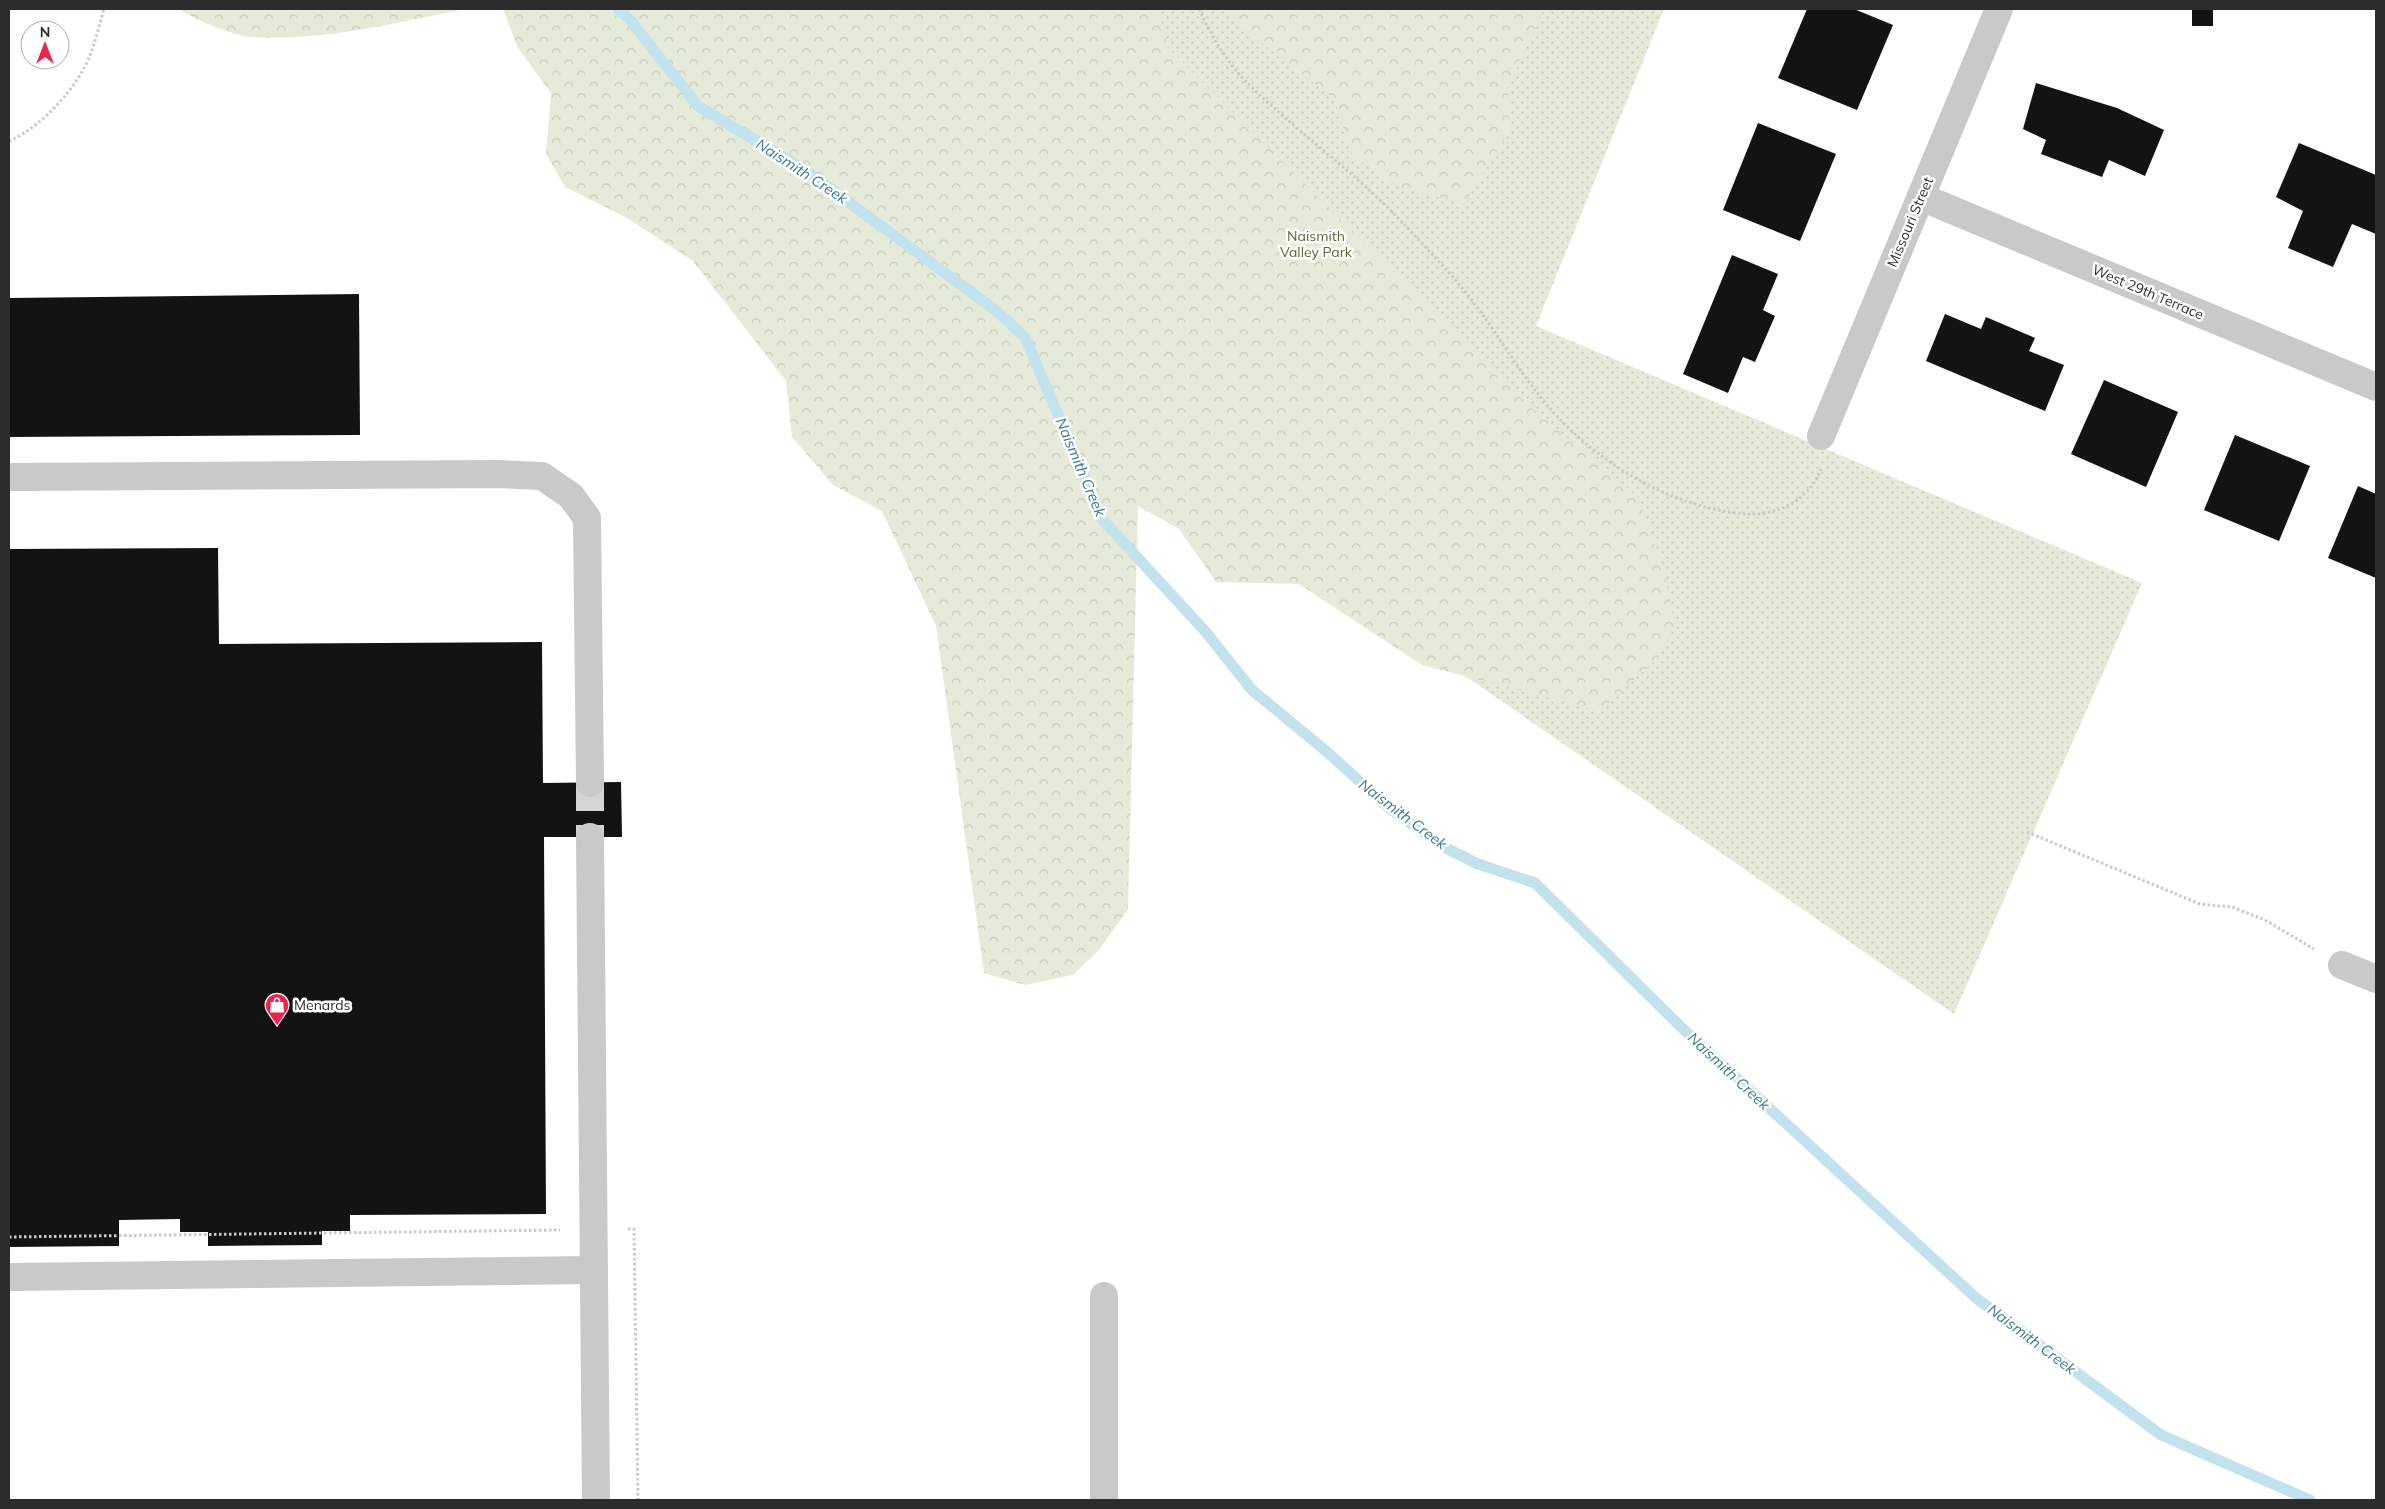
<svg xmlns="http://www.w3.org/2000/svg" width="2385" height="1509" font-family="Mulish,sans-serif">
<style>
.grass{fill:url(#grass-dots)}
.forest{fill:url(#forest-crowns)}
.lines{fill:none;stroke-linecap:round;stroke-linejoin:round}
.stream{stroke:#c2e2ed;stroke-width:11}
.building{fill:#131313}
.minor-tunnel{stroke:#d5d5d5;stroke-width:28;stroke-dasharray:28 14;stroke-linecap:butt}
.path{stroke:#c9c9c9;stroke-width:3;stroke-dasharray:2.5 2.5;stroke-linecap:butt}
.minor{stroke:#c9c9c9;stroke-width:28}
.labels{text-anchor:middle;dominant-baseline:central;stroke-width:5;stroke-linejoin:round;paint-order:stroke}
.street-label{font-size:14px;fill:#2c2c2c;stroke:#fff}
.park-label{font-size:14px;fill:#566a37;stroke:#fff}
.poi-label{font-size:14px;fill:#2c2c2c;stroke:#fff;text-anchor:start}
.water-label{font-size:15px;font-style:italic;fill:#367b93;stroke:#fff}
</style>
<defs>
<pattern id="grass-dots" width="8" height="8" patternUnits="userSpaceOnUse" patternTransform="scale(1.25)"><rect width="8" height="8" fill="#e5ebd8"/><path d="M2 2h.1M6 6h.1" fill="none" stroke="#c5caba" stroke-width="1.8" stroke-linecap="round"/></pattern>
<pattern id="forest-crowns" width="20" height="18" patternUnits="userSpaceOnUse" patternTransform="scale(1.25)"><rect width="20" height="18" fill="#e5ebd8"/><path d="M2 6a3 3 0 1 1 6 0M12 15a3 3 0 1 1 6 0" fill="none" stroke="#c5caba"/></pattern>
</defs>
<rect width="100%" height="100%" fill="#fff"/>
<polygon class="grass" points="1080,9 1664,9 1536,326 2142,583 1954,1014 1082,411"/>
<g class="forest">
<path d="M179,9H465C395,23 325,41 253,37C233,36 196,20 179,9Z"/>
<polygon points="503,9 1159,9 1168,48 1527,404 1638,497 1663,567 1675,624 1659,657 1600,711 1422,665 1299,584 1216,582 1179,529 1138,506 1128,909 1099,950 1073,975 1025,985 984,973 936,626 882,511 833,485 792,437 786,381 693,261 627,218 565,187 546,154 551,93 518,48"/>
<polygon points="1228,9 1544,9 1508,87 1510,130 1464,204 1398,187 1353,156 1334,99 1243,28"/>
</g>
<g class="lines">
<polyline class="stream" points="618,9 630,20 698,106 805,170 994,309 1025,337 1102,519 1205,631 1252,690 1326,751 1389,808 1444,847 1478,864 1535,883 1681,1027 1976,1298 2161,1435 2310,1500"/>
</g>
<g class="building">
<polygon points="1807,9 1854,9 1893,25 1857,110 1778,78"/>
<rect x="2192" y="9" width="21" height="17"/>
<polygon points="2036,83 2117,108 2164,130 2145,176 2109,160 2102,177 2041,154 2046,140 2023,129"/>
<polygon points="1758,123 1836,154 1800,241 1723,210"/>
<polygon points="2299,143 2376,175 2376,234 2352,224 2333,267 2288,248 2303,211 2276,197"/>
<polygon points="1732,255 1778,274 1763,310 1775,316 1755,362 1743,357 1728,393 1683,374"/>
<polygon points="359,294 360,435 9,437 9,298"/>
<polygon points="1945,314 1981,329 1986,317 2035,338 2029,351 2064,365 2045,411 1926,361"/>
<polygon points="2104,380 2178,412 2146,487 2071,454"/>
<polygon points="2235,435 2310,466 2279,541 2204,510"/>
<polygon points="2358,486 2376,494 2376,578 2328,558"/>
<polygon points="218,548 219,644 542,642 543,783 621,782 622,837 544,837 546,1214 350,1215 350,1231 322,1231 322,1245 208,1246 208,1232 180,1232 180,1219 119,1220 119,1246 9,1247 9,549"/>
</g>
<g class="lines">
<polyline class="minor-tunnel" points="590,783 590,837"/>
<g class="path">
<path d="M1199,9C1209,30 1219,49 1234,68C1248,86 1267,101 1283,116C1323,151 1366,184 1402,222C1426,248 1452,274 1474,303C1501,339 1524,380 1555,414C1604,467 1672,507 1745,514C1777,516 1809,501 1821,469"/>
<path d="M9,141C42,127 78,87 91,53C96,39 100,23 104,9"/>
<polyline points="2027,832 2200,904 2232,907 2265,920 2314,949"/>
<polyline points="628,1229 634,1229 638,1500"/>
<polyline points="9,1237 560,1230"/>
</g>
<g class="minor">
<polyline points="1921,197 2376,387"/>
<polyline points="1821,436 1999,9"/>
<polyline points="9,477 498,474 542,476 571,496 587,518 590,783"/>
<polyline points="590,837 596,1500"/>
<polyline points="2342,965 2376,979"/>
<polyline points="9,1277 594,1270"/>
<polyline points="1104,1296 1104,1500"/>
</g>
</g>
<defs>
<g id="shop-pin" transform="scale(1.25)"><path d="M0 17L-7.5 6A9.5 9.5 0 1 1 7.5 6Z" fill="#f0214c" stroke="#fff"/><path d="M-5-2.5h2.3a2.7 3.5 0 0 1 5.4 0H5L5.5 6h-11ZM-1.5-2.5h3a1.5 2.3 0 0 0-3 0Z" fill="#fff"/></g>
</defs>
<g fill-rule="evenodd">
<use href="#shop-pin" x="277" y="1005"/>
</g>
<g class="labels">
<g class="street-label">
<text transform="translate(1910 222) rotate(-67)">Missouri Street</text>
<text transform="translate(2148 292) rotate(23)">West 29th Terrace</text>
</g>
<g class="park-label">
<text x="1316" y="236">Naismith<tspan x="1316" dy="16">Valley Park</tspan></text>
</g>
<g class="poi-label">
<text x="294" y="1005">Menards</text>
</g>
<g class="water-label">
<text transform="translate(802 171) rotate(33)">Naismith Creek</text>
<text transform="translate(1081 467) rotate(67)">Naismith Creek</text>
<text transform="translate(1403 814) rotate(37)">Naismith Creek</text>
<text transform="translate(1729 1071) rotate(43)">Naismith Creek</text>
<text transform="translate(2032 1339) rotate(37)">Naismith Creek</text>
</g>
</g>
<rect width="2385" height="1509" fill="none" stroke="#2c2c2c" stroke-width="20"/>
<g transform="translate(45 45)"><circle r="24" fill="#ffffff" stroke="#ababab"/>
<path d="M0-4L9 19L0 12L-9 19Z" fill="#f0214c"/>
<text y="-8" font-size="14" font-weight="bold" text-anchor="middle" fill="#2c2c2c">N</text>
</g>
</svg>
